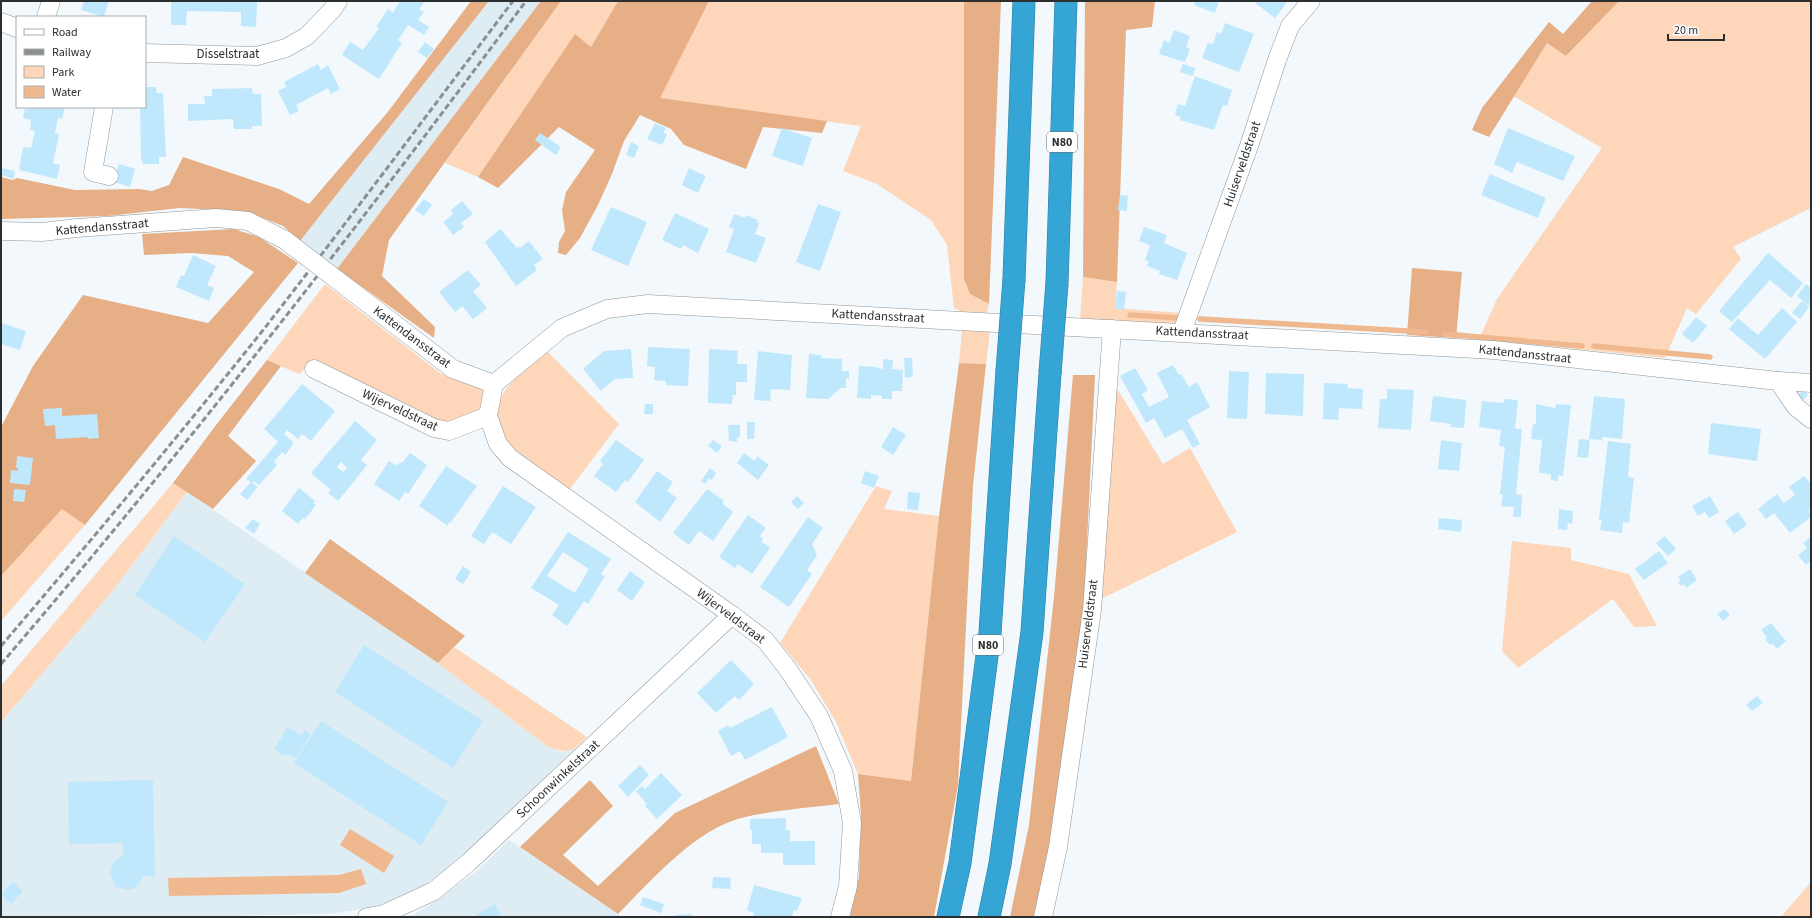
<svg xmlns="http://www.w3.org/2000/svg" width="1812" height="918" font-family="'Source Sans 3',sans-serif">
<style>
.built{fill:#deecf3}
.green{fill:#fed7ba}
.forest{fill:#e6af86}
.water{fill:#f0b88f}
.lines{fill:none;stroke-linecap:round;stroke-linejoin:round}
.stream{stroke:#f0b88f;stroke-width:5.5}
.building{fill:#c0e8fd;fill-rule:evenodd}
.minor-casing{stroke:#909699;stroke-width:19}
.highway-casing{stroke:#317c9b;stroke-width:23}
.minor{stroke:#fff;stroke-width:18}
.highway{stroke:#34a5d4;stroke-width:22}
.rail{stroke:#8a8f91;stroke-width:3;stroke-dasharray:6 3;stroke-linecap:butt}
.minor-bridge-casing{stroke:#909699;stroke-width:19;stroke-linecap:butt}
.highway-bridge-casing{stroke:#317c9b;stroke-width:23;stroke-linecap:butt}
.minor-bridge{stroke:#fff;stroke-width:18}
.highway-bridge{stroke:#34a5d4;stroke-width:22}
.labels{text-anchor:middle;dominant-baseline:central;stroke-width:3;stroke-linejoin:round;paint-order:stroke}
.shield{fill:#fff;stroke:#6b6d6e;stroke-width:1}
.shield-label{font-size:12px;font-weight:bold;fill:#2c2f30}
.street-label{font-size:13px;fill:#2c2f30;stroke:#fff}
</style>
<rect width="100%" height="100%" fill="#f2f8fb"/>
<g class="built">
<polygon points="489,1 541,1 337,269 300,241"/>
<polygon points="187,492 438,663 548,747 563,752 576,748 465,854 438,876 413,892 370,908 329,914 190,917 1,917 1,722 115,588"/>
<polygon points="509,840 622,917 410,917 439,899 479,869"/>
</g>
<g class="green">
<polygon points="561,1 618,1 591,47 575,35 478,177 445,163"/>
<polygon points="709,1 964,1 964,279 970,294 989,304 987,313 964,313 954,308 947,245 931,220 877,184 843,171 861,126 659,98"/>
<polygon points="1617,1 1811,1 1811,208 1733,247 1741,259 1696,314 1687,308 1665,358 1479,339 1497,299 1602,148 1513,96 1547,43 1566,56"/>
<polygon points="1083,277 1117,282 1115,308 1182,313 1177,324 1080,321"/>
<polygon points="325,284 440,373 466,384 481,388 484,393 481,411 443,424 313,360 299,374 267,360"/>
<polygon points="962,330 990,332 986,364 959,363"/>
<path d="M548,352L619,424L570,489C540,469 480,440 503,394C512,377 533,364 548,352Z"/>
<polygon points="1118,390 1163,464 1190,448 1237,532 1099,600 1105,394"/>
<polygon points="173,483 187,492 115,588 1,722 1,686"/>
<polygon points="876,486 892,491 884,509 939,516 911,781 858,774 836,722 811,680 780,643"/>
<polygon points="62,508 85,525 1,621 1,576"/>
<polygon points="1512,541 1571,548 1571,560 1629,574 1657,626 1634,627 1613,599 1518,668 1502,651"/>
<path d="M454,647L587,737C572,752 569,754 548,747L438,663Z"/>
<polygon points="1811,882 1811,917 1781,917"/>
</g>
<g class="forest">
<polygon points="471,1 489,1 300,241 283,226 245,211 179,208 108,216 1,219 1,177 13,180 17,178 75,190 139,189 152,191 169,185 183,157 279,189 309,204 387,113"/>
<polygon points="541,1 561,1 389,240 382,276 435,327 434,338 337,269"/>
<polygon points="618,1 709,1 660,98 827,121 822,133 763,127 746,169 684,145 671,129 640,115 624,141 612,174 598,205 580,238 566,255 558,253 559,242 565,231 562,210 566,192 595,150 559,127 498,188 478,177 575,34 591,47"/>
<polygon points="964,1 1001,1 989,304 970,294 964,279"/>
<polygon points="1085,1 1155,1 1152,27 1126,30 1117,282 1083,277"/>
<polygon points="1592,1 1618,2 1566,56 1547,43 1489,137 1472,130 1482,108 1549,22 1563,34"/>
<polygon points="234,229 259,237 298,263 85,525 62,509 1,576 1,427 33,366 83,295 208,323 254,272 228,256 191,253 144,255 142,234"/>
<polygon points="1412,268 1462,272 1456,338 1407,335"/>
<polygon points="267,360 281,366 228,436 256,461 213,509 173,483 216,425"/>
<polygon points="959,363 986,364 973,486 958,785 934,917 850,917 859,877 861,815 858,774 911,781 939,516"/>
<polygon points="1073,375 1095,375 1084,606 1054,845 1036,917 1010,917 1029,825 1054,597"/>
<polygon points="330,539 465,636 438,663 305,573"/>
<path d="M816,746L839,804C808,808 775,810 745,817C696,828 652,880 618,914L520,847L590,780L613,806L563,855L598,886L675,813Z"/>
</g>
<g class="water">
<polygon points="350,829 394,856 384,873 340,845"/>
<polygon points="361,869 366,884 339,893 169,896 168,878 339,875"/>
</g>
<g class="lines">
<g class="stream">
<polyline points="1130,315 1179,318 1183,315"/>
<polyline points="1200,319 1425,332"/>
<polyline points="1445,334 1582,346"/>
<polyline points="1594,346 1710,357"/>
</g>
</g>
<g class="building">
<polygon points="84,1 109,1 104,17 81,10"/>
<polygon points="171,1 257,1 256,27 241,26 241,12 187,11 186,25 171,25"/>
<polygon points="400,1 425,1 419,9 424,12 418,20 429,27 424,35 408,25 398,40 402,43 379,79 342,55 350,42 363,50 379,28 376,27 388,9 393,13"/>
<polygon points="1195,1 1219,1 1215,13 1194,5"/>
<polygon points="1256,1 1288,1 1275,18 1255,3"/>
<polygon points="1225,23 1254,34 1239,72 1202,58 1208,43 1213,44 1217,32 1221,34"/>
<polygon points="1174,30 1190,36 1186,47 1190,49 1185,62 1159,54 1164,40 1169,43"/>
<polygon points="425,42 434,49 427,58 418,52"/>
<polygon points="318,64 321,70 328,65 340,89 331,94 328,88 313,96 296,105 299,111 290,115 278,91 286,87 284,82"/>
<polygon points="1183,64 1195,68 1193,76 1180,72"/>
<polygon points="1195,76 1232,90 1227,106 1223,105 1214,130 1180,120 1181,117 1175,115 1178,104 1185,106"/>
<polygon points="145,87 156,87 157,93 163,93 166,157 159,157 159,164 143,164 141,159 140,107 145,107"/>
<polygon points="252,88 253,94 261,94 262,126 252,126 252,129 234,129 233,119 188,121 188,104 205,104 204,96 212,96 212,89"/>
<polygon points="30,107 65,107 62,119 58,118 55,133 59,134 53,163 60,165 57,179 19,170 23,147 31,148 35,131 30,130 31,120 23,118 25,108 29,109"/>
<polygon points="655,123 666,128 663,133 667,134 662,145 647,139"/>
<polygon points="782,128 812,138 803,166 772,156"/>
<polygon points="1508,128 1575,156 1563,181 1517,162 1512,173 1494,164"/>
<polygon points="540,133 561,147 556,155 535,140"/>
<polygon points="631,142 639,146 634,158 626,155"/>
<polygon points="119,164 135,169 130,187 114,182"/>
<polygon points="1,168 15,171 14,179 1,175"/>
<polygon points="689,168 706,176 698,193 682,185"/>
<polygon points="1490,174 1546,198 1538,218 1481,195"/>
<polygon points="1120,195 1128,196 1127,211 1118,210"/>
<polygon points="424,199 432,205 424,216 415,210"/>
<polygon points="462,201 473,214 461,223 464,227 453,235 443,222 453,214 451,210"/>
<polygon points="818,204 841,212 820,271 796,262"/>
<polygon points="611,207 647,222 628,266 591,250"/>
<polygon points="675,213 709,229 698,253 683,245 681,249 662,240"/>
<polygon points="734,214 745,218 746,215 758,220 757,222 759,223 755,234 766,238 756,263 726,252 734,229 729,227"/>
<polygon points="1144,227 1167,235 1164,243 1187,253 1177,280 1159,274 1160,271 1147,266 1149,261 1145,260 1150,245 1139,241"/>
<polygon points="500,229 517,248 519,246 520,248 529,241 543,259 534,265 537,270 516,286 485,242"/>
<polygon points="1768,253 1803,283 1791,298 1770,280 1732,322 1719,311"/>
<polygon points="193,255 216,266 207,285 214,288 209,301 176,287 181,275 184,276"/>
<polygon points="468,270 481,285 473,291 487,308 473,319 462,306 455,312 439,292"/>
<polygon points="1806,284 1811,288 1809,306 1797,296"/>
<polygon points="1117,291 1126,292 1124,310 1115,309"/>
<polygon points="1802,301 1809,307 1800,319 1792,313"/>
<polygon points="1782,308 1797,322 1765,359 1729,329 1738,318 1758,335"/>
<polygon points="1696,317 1707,326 1693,343 1682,334"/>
<polygon points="1,323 26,331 20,350 1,344"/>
<polygon points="648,347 690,349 688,386 666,385 666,381 654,380 655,367 647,366"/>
<polygon points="631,349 633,378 615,379 601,391 583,369 604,351"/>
<polygon points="709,349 738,351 737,364 747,364 747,382 736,382 736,395 733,395 732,404 708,403"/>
<polygon points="758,351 792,355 790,390 771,389 770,401 754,400"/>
<polygon points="809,354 821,355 821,358 842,359 842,371 849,371 849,379 846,378 846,388 841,388 828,399 806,398"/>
<polygon points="904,358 912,358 913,377 905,378"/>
<polygon points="883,359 893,360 892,369 903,370 902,391 892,391 892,399 882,399 882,396 871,395 871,399 857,398 859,366 877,367 877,368 883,369"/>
<polygon points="1173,365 1179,375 1181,374 1189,387 1197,382 1210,407 1187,420 1200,444 1193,448 1182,429 1165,438 1154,418 1146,423 1120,376 1135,368 1148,390 1142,394 1149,407 1169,397 1157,373"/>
<polygon points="1229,371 1249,372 1247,419 1227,418"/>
<polygon points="1266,373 1304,374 1303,416 1265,414"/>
<polygon points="1324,383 1348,384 1347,388 1363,389 1362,409 1339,408 1338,420 1323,419"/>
<polygon points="302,384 335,411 311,441 302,434 298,439 287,430 284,434 294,443 285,455 282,452 274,462 277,465 259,485 254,481 252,483 258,487 247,500 240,494 251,482 246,479 278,442 264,429"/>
<polygon points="1387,389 1414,390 1411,430 1378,428 1380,399 1387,399"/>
<polygon points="1803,390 1808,395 1803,400 1798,395"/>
<polygon points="1433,396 1466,400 1464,428 1450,427 1451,424 1430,421"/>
<polygon points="1594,396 1625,399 1622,439 1602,437 1602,440 1590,439 1588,458 1577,457 1579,439 1589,440"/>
<polygon points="1504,399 1518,400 1515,429 1522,429 1516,494 1522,495 1521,517 1513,517 1514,507 1501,506 1503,495 1500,494 1505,447 1499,446 1501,430 1479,427 1482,401 1504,403"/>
<polygon points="645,404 653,404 653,414 644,414"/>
<polygon points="1536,404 1555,408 1556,404 1571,405 1563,476 1558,475 1558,481 1551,480 1551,474 1539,473 1542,440 1531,439 1533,424 1536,424"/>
<polygon points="62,408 62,416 97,414 99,438 88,439 88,437 56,439 55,425 45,426 43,409"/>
<path d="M355,421L377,440L361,460L367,465L338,501L328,493L331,490L311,473ZM341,462L347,468L343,472L337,467Z"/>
<polygon points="747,422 755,422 754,439 747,439"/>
<polygon points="1711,423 1761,429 1757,461 1708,454"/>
<polygon points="728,425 740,425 740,437 737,437 737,442 729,441"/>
<polygon points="893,427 906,435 893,455 881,447"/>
<polygon points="616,440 644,460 628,482 625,480 616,492 594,476 603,464 600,461"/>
<polygon points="713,440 722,446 717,453 708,446"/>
<polygon points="1441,440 1462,443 1459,471 1438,469"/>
<polygon points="1608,441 1631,444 1628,477 1634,478 1629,523 1623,522 1622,533 1600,530 1602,520 1599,520"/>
<polygon points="410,453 427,465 408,494 405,492 399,501 374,484 389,461 395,465 403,462"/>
<polygon points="744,453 755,461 757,456 769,465 758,480 737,463"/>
<polygon points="17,456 33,458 30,485 10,483 11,470 18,471 18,468 16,468"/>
<polygon points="446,466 477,486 451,522 448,523 448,526 419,506"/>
<polygon points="710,468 716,473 712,480 709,478 705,484 701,481"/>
<polygon points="657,471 673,482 667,491 677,498 660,522 635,502"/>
<polygon points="865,471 879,476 874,488 861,483"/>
<polygon points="1804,476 1811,484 1811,508 1809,510 1811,517 1790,533 1774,513 1766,519 1758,509 1777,494 1784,503 1795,495 1789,487"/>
<polygon points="503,486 536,507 511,544 492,532 484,544 471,536"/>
<polygon points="299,488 315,501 313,503 316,505 305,519 303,518 298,524 282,511"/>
<polygon points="14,489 26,490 24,502 13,501"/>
<polygon points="707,489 723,500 723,504 733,512 713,541 699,531 689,545 673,533"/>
<polygon points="908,492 920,493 918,510 907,509"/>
<polygon points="797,496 804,503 798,509 791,502"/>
<polygon points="1710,496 1719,512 1709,518 1705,512 1698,516 1692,506"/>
<polygon points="1559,509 1573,511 1572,524 1568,523 1567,530 1558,529"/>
<polygon points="1738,512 1747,525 1734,534 1725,521"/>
<polygon points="748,515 766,528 760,536 763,539 762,542 770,548 752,574 738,564 735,568 719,557"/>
<polygon points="808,517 823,528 812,544 817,555 807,570 812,574 789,607 760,587"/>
<polygon points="1439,518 1462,520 1461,532 1438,529"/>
<polygon points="253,519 260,524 254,534 245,528"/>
<path d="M568,532L611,559L601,574L605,576L588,604L584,601L567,626L552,615L559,605L531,588ZM563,552L589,569L575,593L547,576Z"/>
<polygon points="174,536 245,584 205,642 135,595"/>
<polygon points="1665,536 1676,549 1668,556 1656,543"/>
<polygon points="1811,537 1811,561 1806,565 1798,555 1807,548 1803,543"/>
<polygon points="1659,551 1668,563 1644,580 1635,569"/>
<polygon points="463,566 471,572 463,584 455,579"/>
<polygon points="1690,569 1697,580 1686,588 1684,584 1681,586 1678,582 1681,580 1678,577"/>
<polygon points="630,571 645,582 632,601 617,590"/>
<polygon points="1725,609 1730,615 1723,621 1717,614"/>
<polygon points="1771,623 1786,641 1777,649 1772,643 1770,645 1765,639 1767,637 1761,630"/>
<polygon points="364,645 483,721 453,768 335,692"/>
<polygon points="731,660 754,684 739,700 735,696 716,713 697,693"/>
<polygon points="1757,696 1763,703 1752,711 1746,705"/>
<polygon points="772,707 788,737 745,760 740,751 731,756 718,731 728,725 730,728"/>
<polygon points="321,721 448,802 421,845 294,763"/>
<polygon points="288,727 301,735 305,730 311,734 296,758 290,755 289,756 286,754 284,756 274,749"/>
<polygon points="640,765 649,775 628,797 618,786"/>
<polygon points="661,773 682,795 657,819 645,806 647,804 636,791 642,786 645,789"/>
<polygon points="153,780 155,876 143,876 139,884 133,889 126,890 115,886 110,874 114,861 123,856 123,843 69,844 68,782"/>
<polygon points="786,818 786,830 790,830 790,841 815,841 815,865 783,865 783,853 761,853 761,844 752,844 752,830 750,830 750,819"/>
<polygon points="713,877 731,878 730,889 712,888"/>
<polygon points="13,882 23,891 11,904 1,894"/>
<polygon points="754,885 802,898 797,911 794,910 792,917 753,917 754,913 747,910"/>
<polygon points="643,897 664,904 661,913 640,905"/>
<polygon points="495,904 502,917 473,917"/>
<polygon points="692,914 692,917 675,917 675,915"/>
</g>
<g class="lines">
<g class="minor-casing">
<g id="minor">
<polyline points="46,17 51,1"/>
<polyline points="1,22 17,28"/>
<polyline points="145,53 257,56 286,48 307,36 332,10 338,1"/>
<polyline points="104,107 93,172 109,176"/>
<polyline points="1,231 42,232 77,228 216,218 248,221 285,240"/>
<polyline points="353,292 453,369 494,384 562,328 607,309 648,304 1494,350 1778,381 1796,407 1811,419"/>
<polyline points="1182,332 1250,143 1277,60 1290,26 1311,1"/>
<polyline points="314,369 434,428 449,431 488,416"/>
<polyline points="1778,381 1811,383"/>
<polyline points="494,384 488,416 498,444 510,458 732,615 765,640 787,668 819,716 843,771 852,823 848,886 840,917"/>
<polyline points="367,917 384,914 434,891 469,862 732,615"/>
<polyline points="1043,917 1058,847 1092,610 1112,329"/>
</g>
</g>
<g class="highway-casing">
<g id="highway">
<polyline points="1014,279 1024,1"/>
<polyline points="1057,283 1066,1"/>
<polyline points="948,917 960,863 990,633 1007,371"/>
<polyline points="989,917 1000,864 1032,632 1050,373"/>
</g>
</g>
<use href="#minor" class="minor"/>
<use href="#highway" class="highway"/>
<g class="rail">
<path d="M1,646C89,543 176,439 260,334C346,224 429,112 513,1"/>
<path d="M1,664C185,450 358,227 526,1"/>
</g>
<g class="minor-bridge-casing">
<polyline id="minor-bridge" points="285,240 353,292"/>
</g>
<g class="highway-bridge-casing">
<g id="highway-bridge">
<polyline points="1007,371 1014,279"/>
<polyline points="1050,373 1057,283"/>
</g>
</g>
<use href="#minor-bridge" class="minor-bridge"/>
<use href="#highway-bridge" class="highway-bridge"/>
</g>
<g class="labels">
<g class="shield">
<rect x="1047" y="132" width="30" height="20" rx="3"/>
<rect x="973" y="635" width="30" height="20" rx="3"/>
</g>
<g class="shield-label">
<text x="1062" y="142">N80</text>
<text x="988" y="645">N80</text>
</g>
<g class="street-label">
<text x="228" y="54">Disselstraat</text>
<text transform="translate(1242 164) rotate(-71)">Huiserveldstraat</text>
<text transform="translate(102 227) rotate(-5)">Kattendansstraat</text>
<text transform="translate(878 316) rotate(3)">Kattendansstraat</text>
<text transform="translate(1202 333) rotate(3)">Kattendansstraat</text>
<text transform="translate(412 337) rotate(37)">Kattendansstraat</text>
<text transform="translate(1525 354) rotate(6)">Kattendansstraat</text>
<text transform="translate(400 410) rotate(25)">Wijerveldstraat</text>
<text transform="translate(731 616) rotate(37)">Wijerveldstraat</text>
<text transform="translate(1088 624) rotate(-83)">Huiserveldstraat</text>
<text transform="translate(558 779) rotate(-43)">Schoonwinkelstraat</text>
</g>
</g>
<rect width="1812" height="918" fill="none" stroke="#2c2f30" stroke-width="4"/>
<rect x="16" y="16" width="130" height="92" fill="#ffffff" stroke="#abacac"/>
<rect x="24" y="29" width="20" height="6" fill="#ffffff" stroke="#abacac"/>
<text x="52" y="36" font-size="12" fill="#2c2f30">Road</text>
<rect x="24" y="49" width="20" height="6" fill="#8a8f91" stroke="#abacac"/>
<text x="52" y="56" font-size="12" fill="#2c2f30">Railway</text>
<rect x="24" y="66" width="20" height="12" fill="#fed7ba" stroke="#abacac"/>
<text x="52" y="76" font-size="12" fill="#2c2f30">Park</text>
<rect x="24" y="86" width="20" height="12" fill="#f0b88f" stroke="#abacac"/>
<text x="52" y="96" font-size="12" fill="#2c2f30">Water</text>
<path d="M1668 34v6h56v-6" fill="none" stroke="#2c2f30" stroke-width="2"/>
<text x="1674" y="34" font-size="12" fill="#2c2f30" stroke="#ffffff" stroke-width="3" paint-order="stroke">20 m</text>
</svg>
